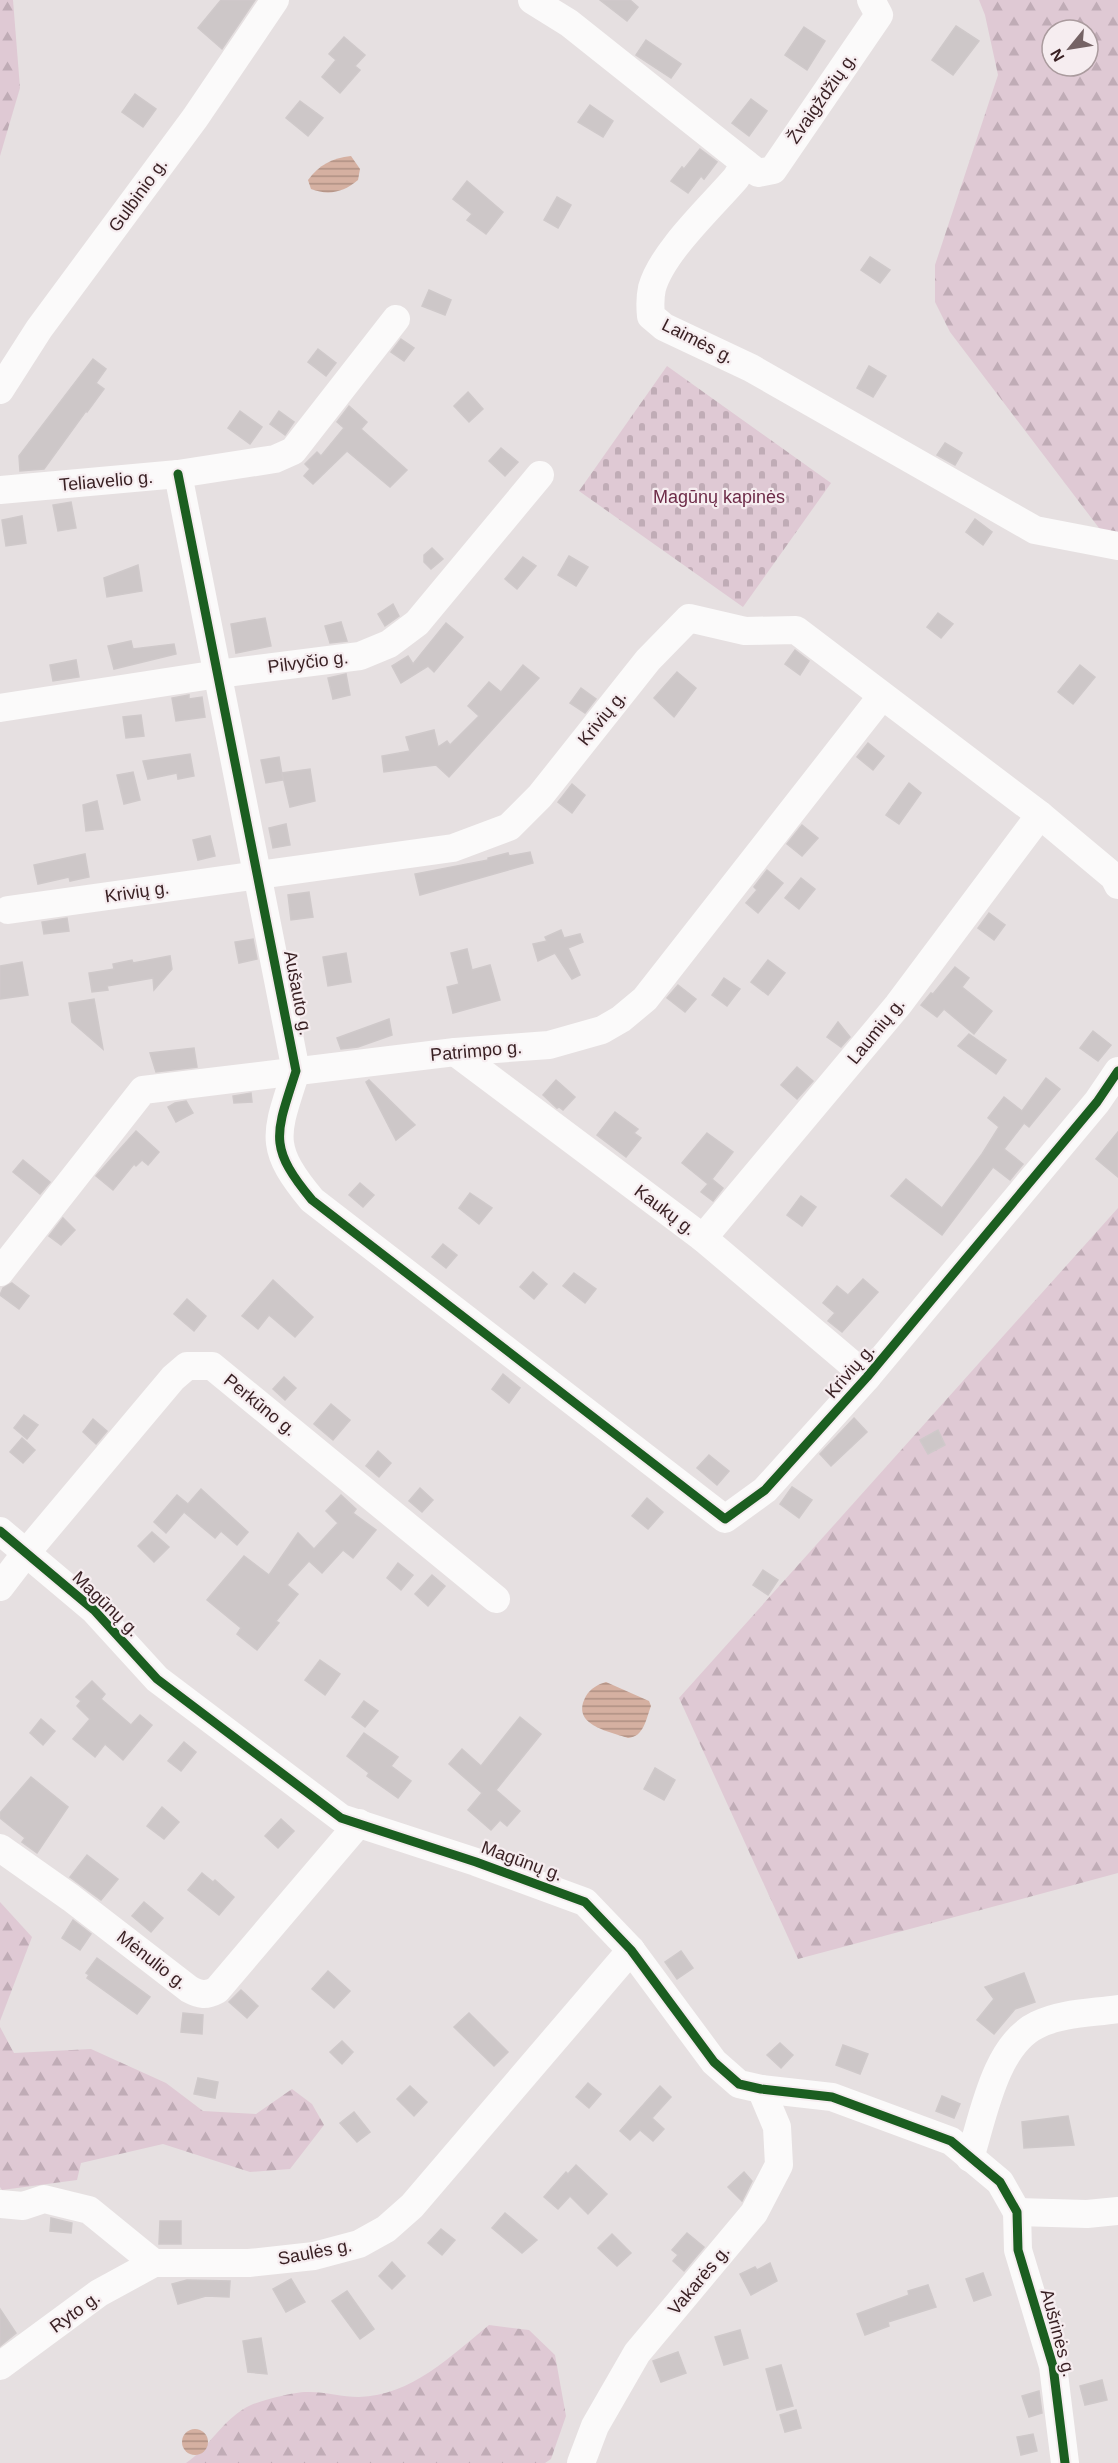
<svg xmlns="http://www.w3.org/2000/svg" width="1118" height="2463" font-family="Helvetica,sans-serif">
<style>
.forest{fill:url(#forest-firs);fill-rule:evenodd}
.cemetery{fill:url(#cemetery-stones)}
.water{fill:url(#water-rules)}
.building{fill:#cdc7c8;stroke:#cfc9ca;stroke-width:1.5}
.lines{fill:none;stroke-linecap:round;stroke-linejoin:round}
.minor{stroke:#fbfafa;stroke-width:28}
.cycleway-casing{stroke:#f6edf0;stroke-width:13}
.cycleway{stroke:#1b5e20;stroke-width:9}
.labels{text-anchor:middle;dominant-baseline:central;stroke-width:4.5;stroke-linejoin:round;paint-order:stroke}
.street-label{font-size:18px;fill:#381f22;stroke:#f6edf0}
.park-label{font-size:18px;fill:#6d2b48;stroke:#f6edf0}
</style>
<defs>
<pattern id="forest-firs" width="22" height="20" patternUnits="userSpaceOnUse" patternTransform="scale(1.5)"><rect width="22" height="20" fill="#dfc9d4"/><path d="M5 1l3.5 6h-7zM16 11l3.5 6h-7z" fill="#c0acb6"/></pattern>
<pattern id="cemetery-stones" width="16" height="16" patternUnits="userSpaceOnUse" patternTransform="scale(1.5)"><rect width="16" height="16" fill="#dfc9d4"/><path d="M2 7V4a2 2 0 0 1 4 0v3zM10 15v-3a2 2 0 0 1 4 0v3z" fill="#c0acb6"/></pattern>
<pattern id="water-rules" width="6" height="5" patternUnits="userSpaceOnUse" patternTransform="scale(1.5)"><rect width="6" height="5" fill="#d5b0a1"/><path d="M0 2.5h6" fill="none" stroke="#ae8f83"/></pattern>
</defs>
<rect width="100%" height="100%" fill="#e6e0e1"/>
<g class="forest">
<polygon points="0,0 13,0 20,88 0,156"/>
<path d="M979,0H1118V553L950,332L935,302V265L998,75L985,15ZM1052,30H1088V66H1052Z"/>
<polygon points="1118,1208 1118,1873 798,1959 679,1698"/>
<polygon points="0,1902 32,1937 0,2021"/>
<polygon points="0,2027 14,2053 91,2049 166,2083 203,2111 256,2114 292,2089 312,2104 324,2125 290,2169 250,2172 163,2144 81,2163 77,2180 2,2190 0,2187"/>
<path d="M489,2325L529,2330L555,2355L566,2416L551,2459L545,2463H186C211,2446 223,2418 251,2405C263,2400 296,2391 309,2392C326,2392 342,2397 359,2397C411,2396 452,2355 489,2325Z"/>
</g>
<polygon class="cemetery" points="667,366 831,483 743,607 579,491"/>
<g class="water">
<path d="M351,156L360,169L358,180C344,192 329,196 311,189L308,180C319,165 332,158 351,156Z"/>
<path d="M606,1682L649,1701L651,1706C646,1719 644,1737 628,1738C608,1731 570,1725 586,1696C590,1689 598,1684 606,1682Z"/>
<circle cx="195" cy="2442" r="13"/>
</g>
<g class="building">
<polygon points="221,0 255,0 222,49 198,28"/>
<polygon points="600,0 630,0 638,7 627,21"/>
<polygon points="956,26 979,41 953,75 932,60"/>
<polygon points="804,27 825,41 807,70 785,55"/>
<polygon points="344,37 365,55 355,66 360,70 340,93 322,77 336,60 329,54"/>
<polygon points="646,40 681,64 671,78 636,55"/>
<polygon points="135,94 156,109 143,127 122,112"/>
<polygon points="751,99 767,111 749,136 732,123"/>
<polygon points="300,101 323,118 308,136 286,118"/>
<polygon points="590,105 613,121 603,137 578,122"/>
<polygon points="700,149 717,162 704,179 701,176 688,193 671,181 682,167 684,169"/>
<polygon points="467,181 503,212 486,234 467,220 472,214 453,199"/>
<polygon points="557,197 571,205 558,228 544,220"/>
<polygon points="870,257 890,270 880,283 861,270"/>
<polygon points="429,290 451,300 445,315 422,306"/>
<polygon points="401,339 414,348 404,361 391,352"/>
<polygon points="318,349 336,363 326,376 308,362"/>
<polygon points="93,359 106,369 96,383 104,389 87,412 86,411 44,469 20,471 19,456"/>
<polygon points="869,366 886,376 873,397 857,388"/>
<polygon points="468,392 483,409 469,422 454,406"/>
<polygon points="349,406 367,422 361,429 407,470 390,487 347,451 313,484 304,476 310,469 305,464 317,452 321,456 344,428 337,422"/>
<polygon points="240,411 262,427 250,444 228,428"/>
<polygon points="279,411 294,422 285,435 270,424"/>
<polygon points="945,443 962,453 955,465 937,455"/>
<polygon points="501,448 518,462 505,476 489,461"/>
<polygon points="71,502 76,528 58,531 53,505"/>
<polygon points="22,516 26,543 6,546 2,520"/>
<polygon points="975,519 992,532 983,545 966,532"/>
<polygon points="432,548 443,559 431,569 424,562 424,555"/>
<polygon points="569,556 588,567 576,586 558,575"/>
<polygon points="523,557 536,566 517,589 505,579"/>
<polygon points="138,565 142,591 107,597 104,578"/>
<polygon points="393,604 399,616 385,626 378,614"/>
<polygon points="938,613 953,624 941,638 927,627"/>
<polygon points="265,618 271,646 236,653 231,624"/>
<polygon points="341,622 347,641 330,643 325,626"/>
<polygon points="446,623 463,637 434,672 428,666 401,683 392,666 408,656 413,664"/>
<polygon points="131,641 133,649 174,644 176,654 114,669 108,646"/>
<polygon points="795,650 809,661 800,675 785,664"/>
<polygon points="76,660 79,677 53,681 50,665"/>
<polygon points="523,665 539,678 449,777 436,765 384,772 382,756 410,751 406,737 434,730 438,747 447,741 450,745 479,716 468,706 489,682 501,692"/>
<polygon points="1080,665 1095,677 1073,704 1058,692"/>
<polygon points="677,672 696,688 674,717 654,698"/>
<polygon points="346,674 350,695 333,699 328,678"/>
<polygon points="581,688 596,699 585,713 570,703"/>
<polygon points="189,695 189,699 202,697 205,717 176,721 172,698"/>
<polygon points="141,715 144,736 126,738 123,717"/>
<polygon points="868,743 884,756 873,770 857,757"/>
<polygon points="190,754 194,776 178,779 177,773 148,779 143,761"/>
<polygon points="279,757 283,780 266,783 261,760"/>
<polygon points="310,769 315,801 290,807 282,773"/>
<polygon points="133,772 140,800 124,804 117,775"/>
<polygon points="909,783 921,793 899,824 886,815"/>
<polygon points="572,784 585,795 572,813 558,802"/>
<polygon points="97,801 103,829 86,831 83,805"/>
<polygon points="286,824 290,845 273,848 269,828"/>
<polygon points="802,825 818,838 802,856 787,844"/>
<polygon points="210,836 215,856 198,860 193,840"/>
<polygon points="530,852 533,863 420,895 415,874 488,860 488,858 508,853 509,856"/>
<polygon points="85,854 89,877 70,881 69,877 38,884 34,865"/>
<polygon points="767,870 783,883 758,913 746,903 757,890 754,887"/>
<polygon points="801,878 815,889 799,909 785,898"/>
<polygon points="309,892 313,917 291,920 288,895"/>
<polygon points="989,913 1005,925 994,940 978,928"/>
<polygon points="67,918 69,931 44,934 42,922"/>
<polygon points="561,930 564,938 580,934 583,942 568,948 580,975 572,979 555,953 538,961 533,944 547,941 545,937"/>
<polygon points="253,939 257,959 239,963 235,942"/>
<polygon points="467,949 472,970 490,965 500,1000 453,1013 447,987 459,984 451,953"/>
<polygon points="346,953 351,982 328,986 323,957"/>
<polygon points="170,956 172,969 154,990 153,978 107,986 108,990 92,992 89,973 114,969 113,964 132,960 133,963"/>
<polygon points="768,960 785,973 768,995 751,982"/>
<polygon points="22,962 28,995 0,999 0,966"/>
<polygon points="955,967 969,978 962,987 992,1011 974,1034 944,1009 937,1017 921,1005 931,993 933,994"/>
<polygon points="724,978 740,989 727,1006 712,995"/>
<polygon points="678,985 696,999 685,1012 667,998"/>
<polygon points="94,999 103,1049 72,1022 69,1003"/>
<polygon points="389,1019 392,1035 358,1047 341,1049 337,1038"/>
<polygon points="838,1022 850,1037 841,1047 827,1037"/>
<polygon points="1093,1031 1111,1045 1098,1061 1080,1048"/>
<polygon points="969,1034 1006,1060 996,1074 958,1046"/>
<polygon points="194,1048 197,1067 156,1072 150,1053"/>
<polygon points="797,1067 813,1081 797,1099 781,1085"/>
<polygon points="1046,1078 1060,1089 1029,1127 1024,1123 1004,1149 1023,1164 1010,1180 993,1167 942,1235 891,1196 906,1179 942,1208 982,1154 999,1127 988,1118 1004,1097 1022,1111"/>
<polygon points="369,1080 415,1125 396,1140 366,1082"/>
<polygon points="556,1080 575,1097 563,1110 559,1107 557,1108 543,1095"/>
<polygon points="251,1093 252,1102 234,1103 233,1096"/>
<polygon points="186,1101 193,1113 176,1122 168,1107 175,1103"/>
<polygon points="615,1112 638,1129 634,1133 641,1138 626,1157 597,1135"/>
<polygon points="136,1131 159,1152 148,1165 142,1160 136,1166 134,1164 113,1190 96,1176"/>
<polygon points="1118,1132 1118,1177 1096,1159"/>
<polygon points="707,1133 733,1152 712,1179 723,1188 713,1201 701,1192 708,1184 682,1163"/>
<polygon points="23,1160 50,1182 40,1194 13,1172"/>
<polygon points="360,1183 374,1195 363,1207 349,1195"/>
<polygon points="470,1193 492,1208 479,1224 459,1208"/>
<polygon points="801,1196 816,1207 802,1226 787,1215"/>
<polygon points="63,1218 75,1230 61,1245 49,1236"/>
<polygon points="443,1244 457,1255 446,1268 432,1257"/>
<polygon points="533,1272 547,1284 534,1299 520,1287"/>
<polygon points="574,1273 596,1289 585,1303 563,1286"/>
<polygon points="863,1279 878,1292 842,1332 828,1321 835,1313 823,1303 837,1286 848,1295"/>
<polygon points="273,1280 313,1317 295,1337 269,1315 258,1329 242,1316"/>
<polygon points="12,1283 29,1296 19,1309 0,1295 3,1288"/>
<polygon points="187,1299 206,1316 194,1331 174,1314"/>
<polygon points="503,1374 520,1388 509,1403 492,1389"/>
<polygon points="284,1377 296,1388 285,1400 273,1389"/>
<polygon points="331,1404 350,1420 333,1440 314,1424"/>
<polygon points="24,1415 38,1425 27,1439 14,1428"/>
<polygon points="854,1418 867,1432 831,1466 820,1454"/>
<polygon points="93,1419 107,1431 96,1444 83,1432"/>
<polygon points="938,1430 945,1445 928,1454 920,1440"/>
<polygon points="22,1438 35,1450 23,1463 10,1452"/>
<polygon points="378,1451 391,1463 379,1477 366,1466"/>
<polygon points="709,1455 729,1471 717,1485 697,1468"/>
<polygon points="792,1487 812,1500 799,1518 780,1504"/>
<polygon points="420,1488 433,1500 422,1512 409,1501"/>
<polygon points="201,1489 248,1532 237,1545 221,1531 215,1538 184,1512 166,1533 154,1522 177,1495 188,1504"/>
<polygon points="341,1495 356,1509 353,1513 376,1530 353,1558 343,1550 322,1573 309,1561 287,1585 298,1594 276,1621 279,1623 257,1650 237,1634 241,1628 207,1600 244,1556 269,1575 298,1533 314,1549 338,1523 326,1511"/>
<polygon points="647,1498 663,1512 648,1529 632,1516"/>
<polygon points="152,1532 169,1547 154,1562 138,1546"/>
<polygon points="398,1563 413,1575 401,1590 387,1578"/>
<polygon points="763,1570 778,1580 768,1595 753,1585"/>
<polygon points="432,1575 445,1586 428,1606 415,1594"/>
<polygon points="320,1660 340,1674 325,1695 305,1680"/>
<polygon points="92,1681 105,1694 101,1699 131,1725 140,1715 152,1725 123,1760 105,1744 95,1757 73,1739 90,1719 77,1706 81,1701 76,1697"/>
<polygon points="364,1701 378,1711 365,1727 352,1717"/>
<polygon points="520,1717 541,1734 496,1790 520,1811 507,1826 500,1820 491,1830 468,1810 482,1793 449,1764 462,1749 481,1766"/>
<polygon points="41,1719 55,1731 43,1745 30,1733"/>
<polygon points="364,1733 398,1757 391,1766 411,1781 398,1798 367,1776 369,1773 347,1756"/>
<polygon points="184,1742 196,1752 181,1771 168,1761"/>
<polygon points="655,1768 675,1780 664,1800 644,1789"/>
<polygon points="31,1777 68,1807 37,1853 22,1842 25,1838 0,1818 0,1813"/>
<polygon points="162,1807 179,1822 164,1839 147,1826"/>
<polygon points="281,1819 294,1831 278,1848 265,1836"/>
<polygon points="87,1855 118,1879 101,1900 70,1877"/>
<polygon points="202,1873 213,1882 215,1880 234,1897 219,1915 188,1890"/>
<polygon points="144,1902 163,1918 151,1932 132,1916"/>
<polygon points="73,1920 91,1934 80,1950 62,1938"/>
<polygon points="681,1951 693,1968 677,1979 665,1962"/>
<polygon points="97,1958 150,1997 137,2014 87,1978 89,1975 86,1973"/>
<polygon points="328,1971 350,1991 334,2008 312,1989"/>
<polygon points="1024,1973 1035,2002 1015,2009 994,2034 977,2020 994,1999 985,1987"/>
<polygon points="241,1990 258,2006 247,2018 229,2002"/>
<polygon points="183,2013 203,2015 202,2034 181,2032"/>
<polygon points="469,2013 508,2052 494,2066 454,2027"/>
<polygon points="342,2041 353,2052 342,2064 330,2052"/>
<polygon points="780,2043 793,2055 781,2068 767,2055"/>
<polygon points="843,2045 868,2054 860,2074 836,2065"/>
<polygon points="198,2078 218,2082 215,2098 194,2094"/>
<polygon points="588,2083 601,2094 589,2108 576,2097"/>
<polygon points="410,2086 427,2102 414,2116 397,2099"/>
<polygon points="660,2086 671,2097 652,2118 664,2129 653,2141 640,2130 630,2140 620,2131"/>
<polygon points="942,2096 960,2104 954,2118 936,2111"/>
<polygon points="354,2112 370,2132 357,2142 340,2123"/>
<polygon points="1068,2116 1074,2145 1024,2148 1022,2122"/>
<polygon points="576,2165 607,2194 588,2214 570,2196 558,2209 544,2197 566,2172 568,2174"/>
<polygon points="744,2172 752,2181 742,2201 728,2187"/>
<polygon points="505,2213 537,2240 522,2253 492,2228"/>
<polygon points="51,2218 72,2223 71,2233 50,2231"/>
<polygon points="160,2221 181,2221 181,2244 159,2244"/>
<polygon points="441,2229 455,2240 442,2255 428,2243"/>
<polygon points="687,2233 704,2247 684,2271 673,2261 678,2255 672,2250"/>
<polygon points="612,2234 631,2253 617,2266 598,2248"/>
<polygon points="392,2262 405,2276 392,2289 379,2276"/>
<polygon points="770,2263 777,2281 751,2295 740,2274 755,2267 757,2270"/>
<polygon points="983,2273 991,2295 974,2301 966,2279"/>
<polygon points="291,2279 305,2302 286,2312 273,2289"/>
<polygon points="187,2280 230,2281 229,2297 206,2296 178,2304 172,2284"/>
<polygon points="928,2285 936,2307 888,2322 889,2326 865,2335 857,2314 909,2295 908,2291"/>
<polygon points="347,2291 374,2329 360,2339 332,2301"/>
<polygon points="0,2309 16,2333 0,2346"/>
<polygon points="740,2330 748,2358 724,2365 715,2337"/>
<polygon points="261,2338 267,2374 248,2372 243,2341"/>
<polygon points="678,2352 686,2373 661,2382 653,2361"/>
<polygon points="781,2365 793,2406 777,2410 766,2369"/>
<polygon points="1102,2380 1107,2400 1085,2405 1080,2386"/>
<polygon points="1039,2391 1042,2413 1029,2417 1022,2396"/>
<polygon points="796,2410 801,2428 785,2432 780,2415"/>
<polygon points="1033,2434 1037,2451 1021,2455 1017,2437"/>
</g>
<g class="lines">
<g class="minor">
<path d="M532,0L569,23L745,163L736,178C711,207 662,252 652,288C650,297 650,306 651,316L664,327L751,368L1035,530L1118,546"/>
<polyline points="745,163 758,173 773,170 879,15 871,0"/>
<polyline points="0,390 39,329 195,118 275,0"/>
<path d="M178,474L296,1071C276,1134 267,1146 312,1200L725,1519L765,1490L867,1377L1097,1102L1118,1071"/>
<polyline points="0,490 178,474 275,459 293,451 396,319"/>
<polyline points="0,708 218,674 360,656 389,644 417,623 540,475"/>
<polyline points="8,910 453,848 509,827 540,796 648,660 689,618 745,631 796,630 1040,815 1114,877 1118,885"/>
<polyline points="455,1052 703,1238 867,1377"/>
<polyline points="703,1238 898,1005 1040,815"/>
<polyline points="0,1272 143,1090 455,1052 549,1045 602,1030 621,1019 645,999 882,696"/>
<polyline points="0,1531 94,1610 157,1679 341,1818 476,1862 585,1902 631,1950 714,2062 739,2084 761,2089 832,2097 951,2141 1000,2182 1017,2212 1018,2250 1053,2366 1065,2463"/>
<polyline points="0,1587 26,1553 173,1378 187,1366 212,1366 496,1599"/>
<path d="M0,1848L71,1898L189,1989C200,1995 206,1996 217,1990L359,1823"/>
<path d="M970,2158C983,2117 995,2045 1037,2025C1061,2013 1091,2013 1118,2009"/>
<polyline points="0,2204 23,2206 44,2199 89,2210 154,2263 249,2263 314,2256 359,2244 386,2229 412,2206 631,1950"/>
<polyline points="1017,2212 1087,2214 1118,2211"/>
<polyline points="0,2366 99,2293 154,2263"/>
<polyline points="581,2463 595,2426 637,2353 754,2213 779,2165 777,2127 761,2089"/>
</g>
<g class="cycleway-casing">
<g id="cycleway">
<path d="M178,474L296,1071C276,1134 267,1146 312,1200L725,1519L765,1490L867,1377L1097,1102L1118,1071"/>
<polyline points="0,1531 94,1610 157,1679 341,1818 476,1862 585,1902 631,1950 714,2062 739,2084 761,2089 832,2097 951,2141 1000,2182 1017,2212 1018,2250 1053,2366 1065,2463"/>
</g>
</g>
<use href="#cycleway" class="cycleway"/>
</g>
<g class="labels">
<g class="street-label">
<text transform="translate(822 98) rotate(-55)">Žvaigždžių g.</text>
<text transform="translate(138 195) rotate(-54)">Gulbinio g.</text>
<text transform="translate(698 341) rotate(27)">Laimės g.</text>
<text transform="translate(106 481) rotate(-5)">Teliavelio g.</text>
<text transform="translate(308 662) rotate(-7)">Pilvyčio g.</text>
<text transform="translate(602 718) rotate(-51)">Krivių g.</text>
<text transform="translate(137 892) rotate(-8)">Krivių g.</text>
<text transform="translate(298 993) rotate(79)">Aušauto g.</text>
<text transform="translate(876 1031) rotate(-51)">Laumių g.</text>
<text transform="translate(476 1051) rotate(-5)">Patrimpo g.</text>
<text transform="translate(665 1210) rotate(37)">Kaukų g.</text>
<text transform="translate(850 1371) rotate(-49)">Krivių g.</text>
<text transform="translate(260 1405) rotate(39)">Perkūno g.</text>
<text transform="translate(106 1604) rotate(44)">Magūnų g.</text>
<text transform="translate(522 1861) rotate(20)">Magūnų g.</text>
<text transform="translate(152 1960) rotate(38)">Mėnulio g.</text>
<text transform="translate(315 2252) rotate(-11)">Saulės g.</text>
<text transform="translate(699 2280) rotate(-50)">Vakarės g.</text>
<text transform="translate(75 2312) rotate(-36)">Ryto g.</text>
<text transform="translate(1058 2333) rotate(75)">Aušrinės g.</text>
</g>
<g class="park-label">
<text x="719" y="497">Magūnų kapinės</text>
</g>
</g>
<g transform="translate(1070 48) rotate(240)"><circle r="28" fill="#f6edf0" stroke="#aa9b9e" stroke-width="1.5"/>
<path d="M0-4.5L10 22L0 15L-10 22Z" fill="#756365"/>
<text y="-9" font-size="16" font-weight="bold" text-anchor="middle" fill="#381f22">N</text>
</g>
</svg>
